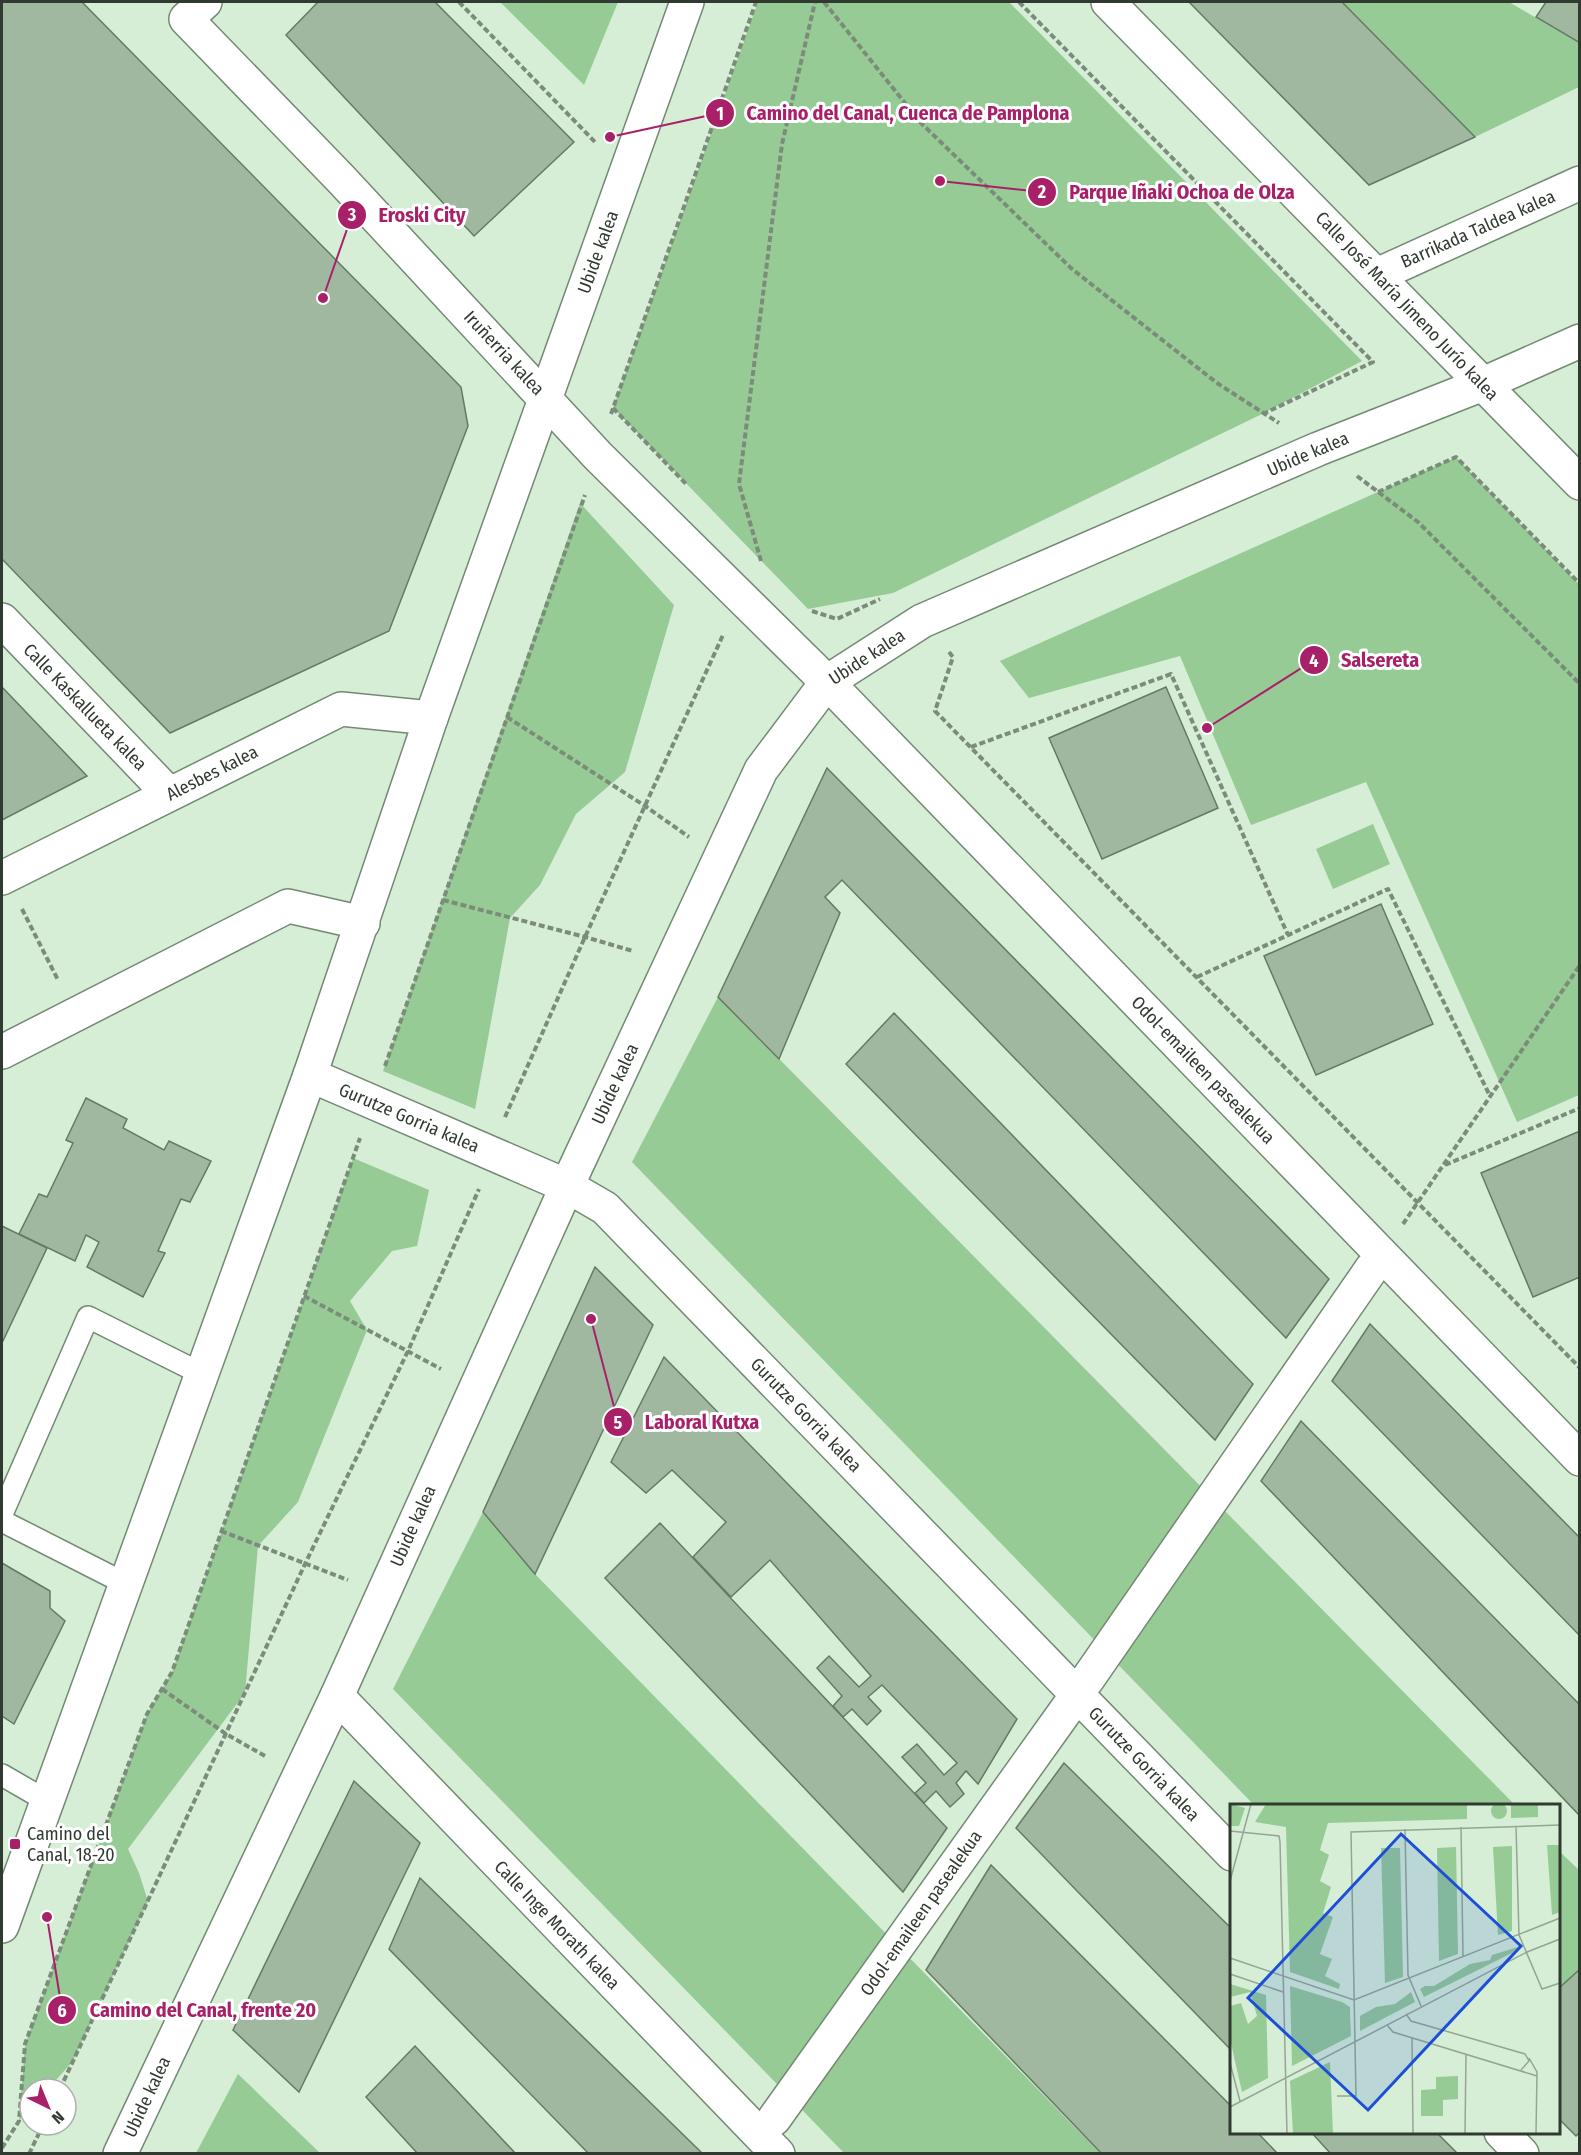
<svg xmlns="http://www.w3.org/2000/svg" width="1581" height="2155" font-family="'Fira Sans Condensed',sans-serif">
<style>
.green{fill:#96cb95}
.building{fill:#a1b8a0;stroke:#657a64;stroke-width:1.5}
.lines{fill:none;stroke-linecap:round;stroke-linejoin:round}
.lane-casing{stroke:#738973;stroke-width:24}
.street-casing{stroke:#738973;stroke-width:36}
.secondary-casing{stroke:#738973;stroke-width:36}
.path{stroke:#7c8c7b;stroke-width:4;stroke-dasharray:6 3;stroke-linecap:butt}
.lane{stroke:#fff;stroke-width:21}
.street{stroke:#fff;stroke-width:33}
.secondary{stroke:#fff;stroke-width:33}
.poi-dot{fill:#a82168;stroke:#fff;stroke-width:2}
.labels{text-anchor:middle;dominant-baseline:central;stroke-width:6;stroke-linejoin:round;paint-order:stroke}
.street-label{font-size:18px;fill:#313a30;stroke:#fff}
.poi-label{font-size:18px;fill:#313a30;stroke:#fff;text-anchor:start}
.inset-road{fill:none;stroke:#94a693;stroke-width:1.5}
.view{fill:#1d4ed8;fill-opacity:0.15;stroke:#1d4ed8;stroke-width:3}
.inset-edge{fill:none;stroke:#313a30;stroke-width:3}
.leader{fill:none;stroke:#a82168;stroke-width:2}
.callout-dot{fill:#a82168;stroke:#fff;stroke-width:2}
.mark-label{font-size:18px;text-anchor:middle;font-weight:bold;fill:#fff}
.callout-label{font-size:20px;text-anchor:middle;font-weight:bold;fill:#a82168;stroke:#fff;stroke-width:6;stroke-linejoin:round;paint-order:stroke}
</style>
<rect width="100%" height="100%" fill="#d6eed5"/>
<g class="green">
<polygon points="500,2 618,2 584,85"/>
<polygon points="758,2 1009,2 1362,361 1264,413 893,593 808,609 613,408"/>
<polygon points="1342,2 1509,2 1579,43 1579,87 1475,137"/>
<polygon points="1456,457 1579,584 1579,1095 1517,1122 1366,782 1251,825 1180,656 1029,698 1000,661"/>
<polygon points="580,503 674,605 625,772 576,814 540,885 510,918 475,1109 383,1071"/>
<polygon points="1373,824 1390,864 1333,889 1316,849"/>
<polygon points="718,997 1515,1805 1254,1805 632,1162"/>
<polygon points="353,1158 429,1190 417,1246 392,1251 350,1301 367,1330 298,1502 258,1546 245,1693 128,1849 139,1873 148,1901 73,2061 48,2089 30,2089 30,2109 19,2121 25,2044 147,1714 172,1672"/>
<polygon points="483,1512 535,1574 1100,2153 844,2153 393,1689"/>
<polygon points="1558,1850 1580,1871 1579,1969 1559,1989"/>
<polygon points="238,2074 320,2153 196,2153"/>
</g>
<g class="building">
<polygon points="2,2 82,2 461,387 468,426 389,631 170,733 2,559"/>
<polygon points="318,2 435,2 574,142 474,236 286,35"/>
<polygon points="1189,2 1342,2 1475,137 1369,185"/>
<polygon points="1546,2 1580,2 1580,43 1536,17"/>
<polygon points="2,687 87,776 2,820"/>
<polygon points="1166,687 1218,808 1102,859 1049,738"/>
<polygon points="827,768 1329,1279 1286,1338 842,880 825,897 840,913 779,1059 718,997"/>
<polygon points="1381,904 1433,1024 1316,1075 1264,956"/>
<polygon points="894,1013 1253,1384 1215,1440 846,1064"/>
<polygon points="86,1098 127,1119 123,1128 164,1150 169,1141 211,1161 190,1202 181,1199 158,1251 165,1253 143,1297 87,1267 99,1242 86,1235 75,1261 19,1234 39,1194 47,1197 73,1143 66,1140"/>
<polygon points="1580,1131 1580,1277 1533,1297 1481,1173"/>
<polygon points="2,1226 47,1248 2,1343"/>
<polygon points="595,1267 653,1325 535,1574 483,1512"/>
<polygon points="1370,1324 1580,1538 1580,1636 1332,1381"/>
<polygon points="664,1357 1017,1719 978,1784 966,1771 956,1783 964,1794 950,1807 936,1791 924,1803 915,1793 926,1783 902,1757 917,1744 944,1775 957,1763 882,1685 868,1697 881,1711 867,1725 852,1709 843,1717 833,1706 842,1696 817,1668 829,1656 859,1687 871,1676 770,1560 731,1597 693,1557 726,1522 672,1470 646,1493 611,1462"/>
<polygon points="1301,1421 1580,1705 1580,1816 1261,1481"/>
<polygon points="660,1523 947,1828 903,1892 605,1578"/>
<polygon points="2,1563 50,1591 50,1608 65,1621 14,1724 2,1716"/>
<polygon points="1064,1763 1232,1929 1232,2051 1016,1828"/>
<polygon points="354,1781 420,1843 299,2092 233,2030"/>
<polygon points="991,1865 1232,2107 1232,2132 1257,2132 1278,2154 1102,2154 926,1970"/>
<polygon points="420,1878 703,2154 589,2154 389,1949"/>
<polygon points="1580,1969 1580,2132 1576,2136 1558,2118 1558,1989"/>
<polygon points="415,2046 516,2154 418,2154 366,2097"/>
<polygon points="1311,2132 1436,2132 1458,2154 1331,2154"/>
</g>
<g class="lines">
<g class="lane-casing">
<g id="lane">
<polyline points="2,1514 88,1317 202,1374"/>
<polyline points="2,1521 126,1584"/>
<polyline points="2,1775 47,1801"/>
</g>
</g>
<g class="street-casing">
<g id="street">
<polyline points="205,2 186,19 341,179 598,456 827,682 1580,1459"/>
<polyline points="1108,2 1580,483"/>
<polyline points="1377,275 1580,183"/>
<polyline points="2,620 169,794"/>
<polyline points="2,878 341,709 431,718"/>
<polyline points="2,1052 288,906 363,923"/>
<polyline points="310,1075 567,1186 605,1208 1232,1854"/>
<polyline points="1087,1680 1372,1268"/>
<polyline points="337,1696 778,2154"/>
<polyline points="774,2119 1069,1706"/>
<polyline points="1501,2132 1522,2154"/>
<polyline points="120,2154 337,1696 567,1186 761,770 827,682 922,621 1318,449 1483,384 1580,341"/>
</g>
</g>
<g class="secondary-casing">
<polyline id="secondary" points="2,1926 310,1075 431,718 687,2"/>
</g>
<g class="path">
<polyline points="459,2 596,143"/>
<polyline points="824,2 921,123 1072,269 1217,383 1279,423"/>
<polyline points="1019,2 1373,362 1265,413"/>
<polyline points="613,408 686,484"/>
<polyline points="611,414 756,2"/>
<polyline points="1357,476 1418,522 1580,684"/>
<polyline points="1378,492 1456,457 1580,584"/>
<polyline points="761,561 739,484 782,144 815,2"/>
<polyline points="812,611 837,619 880,599"/>
<polyline points="949,652 953,657 935,711 1580,1368"/>
<polyline points="507,717 645,806 689,837"/>
<polyline points="971,747 1171,674 1288,935"/>
<polyline points="443,900 585,937 633,951"/>
<polyline points="22,909 58,980"/>
<polyline points="1197,977 1388,889 1490,1096"/>
<polyline points="385,1066 585,495"/>
<polyline points="505,1117 585,937 723,635"/>
<polyline points="1445,1165 1580,1108"/>
<polyline points="1403,1224 1580,965"/>
<polyline points="304,1296 441,1369"/>
<polyline points="221,1531 348,1580"/>
<polyline points="162,1689 226,1734 265,1756"/>
<polyline points="60,2089 305,1564 408,1351 479,1189"/>
<polyline points="2,2148 19,2121 25,2044 147,1714 172,1672 360,1138"/>
<polyline points="29,2154 43,2125"/>
</g>
<use href="#lane" class="lane"/>
<use href="#street" class="street"/>
<use href="#secondary" class="secondary"/>
</g>
<rect class="poi-dot" x="9" y="1838" width="12" height="12" rx="3"/>
<g class="labels">
<g class="street-label">
<text transform="translate(1478 229) rotate(-24)">Barrikada Taldea kalea</text>
<text transform="translate(598 252) rotate(-70)">Ubide kalea</text>
<text transform="translate(1407 306) rotate(46)">Calle José María Jimeno Jurío kalea</text>
<text transform="translate(504 353) rotate(47)">Iruñerria kalea</text>
<text transform="translate(1308 454) rotate(-23)">Ubide kalea</text>
<text transform="translate(867 657) rotate(-33)">Ubide kalea</text>
<text transform="translate(85 707) rotate(46)">Calle Kaskallueta kalea</text>
<text transform="translate(212 773) rotate(-27)">Alesbes kalea</text>
<text transform="translate(1203 1070) rotate(46)">Odol-emaileen pasealekua</text>
<text transform="translate(615 1084) rotate(-65)">Ubide kalea</text>
<text transform="translate(409 1118) rotate(23)">Gurutze Gorria kalea</text>
<text transform="translate(806 1415) rotate(46)">Gurutze Gorria kalea</text>
<text transform="translate(413 1526) rotate(-66)">Ubide kalea</text>
<text transform="translate(1144 1764) rotate(46)">Gurutze Gorria kalea</text>
<text transform="translate(921 1913) rotate(-55)">Odol-emaileen pasealekua</text>
<text transform="translate(557 1925) rotate(46)">Calle Inge Morath kalea</text>
<text transform="translate(147 2097) rotate(-65)">Ubide kalea</text>
</g>
<g class="poi-label">
<text x="27" y="1834">Camino del<tspan x="27" dy="21">Canal, 18-20</tspan></text>
</g>
</g>
<g transform="translate(1230 1804)">
<rect width="330" height="330" fill="#d6eed5"/>
<path d="M261 7a8 8 0 1 1 16 0a8 8 0 1 1-16 0ZM0,0L15,4L9,22H0ZM36,0H237V15L98,19L90,46L99,51L90,77L101,83L93,109L103,113L90,150L102,155L95,172L110,180L109,185L60,168L56,23L25,18ZM281,0H308V13L281,14ZM317,41H330V108L322,111ZM282,42V127L268,131L263,43ZM226,43L228,150L209,157L207,44ZM151,44H170L173,173L155,179ZM288,143L282,149L194,193L190,185L195,182H204L240,160L260,156L262,151ZM0,180L36,191L38,274L12,288L0,235V202L11,199L18,220L27,212L20,188L0,193ZM60,182L112,198L120,203V210L121,232L62,262ZM181,188L185,198L130,227V212L146,203L165,200ZM100,258L103,330L63,329L60,277ZM228,272V295L213,296V312H191V286L206,285V273Z" fill="#96cb95"/>
<path class="inset-road" d="M286,22L289,131L312,185L330,179M231,23L233,153M175,25L178,171L191,202M0,27L49,32L50,38L57,330M0,77L21,0M0,154L124,196L330,114M0,170L53,188M176,210L181,217L295,250L299,257L291,266M157,221L163,228L307,272M182,234L183,330M299,254L307,268L306,330M0,259L10,297M107,292H126L121,28L330,21M0,303L297,148L330,135M235,330L236,250"/>
<path class="view" d="M171,30L291,142L138,306L18,194Z"/>
<rect width="330" height="330" class="inset-edge"/>
</g>
<path class="leader" d="M610 137L720 113M940 181L1042 192M323 298L352 215M1207 728L1314 660M591 1319L618 1422M47 1917L62 2010"/>
<g class="callout-dot">
<circle cx="610" cy="137" r="6"/>
<circle cx="940" cy="181" r="6"/>
<circle cx="323" cy="298" r="6"/>
<circle cx="1207" cy="728" r="6"/>
<circle cx="591" cy="1319" r="6"/>
<circle cx="47" cy="1917" r="6"/>
<circle cx="720" cy="113" r="15"/>
<circle cx="1042" cy="192" r="15"/>
<circle cx="352" cy="215" r="15"/>
<circle cx="1314" cy="660" r="15"/>
<circle cx="618" cy="1422" r="15"/>
<circle cx="62" cy="2010" r="15"/>
</g>
<g class="mark-label">
<text x="720" y="120">1</text>
<text x="1042" y="198">2</text>
<text x="352" y="221">3</text>
<text x="1314" y="667">4</text>
<text x="618" y="1429">5</text>
<text x="62" y="2017">6</text>
</g>
<g class="callout-label">
<text x="908" y="120">Camino del Canal, Cuenca de Pamplona</text>
<text x="1182" y="199">Parque Iñaki Ochoa de Olza</text>
<text x="422" y="222">Eroski City</text>
<text x="1380" y="667">Salsereta</text>
<text x="702" y="1429">Laboral Kutxa</text>
<text x="203" y="2017">Camino del Canal, frente 20</text>
</g>
<rect width="1581" height="2155" fill="none" stroke="#313a30" stroke-width="6"/>
<g transform="translate(48 2107) rotate(137)"><circle r="28" fill="#ffffff" stroke="#adb0ac" stroke-width="1.5"/>
<path d="M0-4.5L10 22L0 15L-10 22Z" fill="#a82168"/>
<text y="-9" font-size="16" font-weight="bold" text-anchor="middle" fill="#313a30">N</text>
</g>
</svg>
